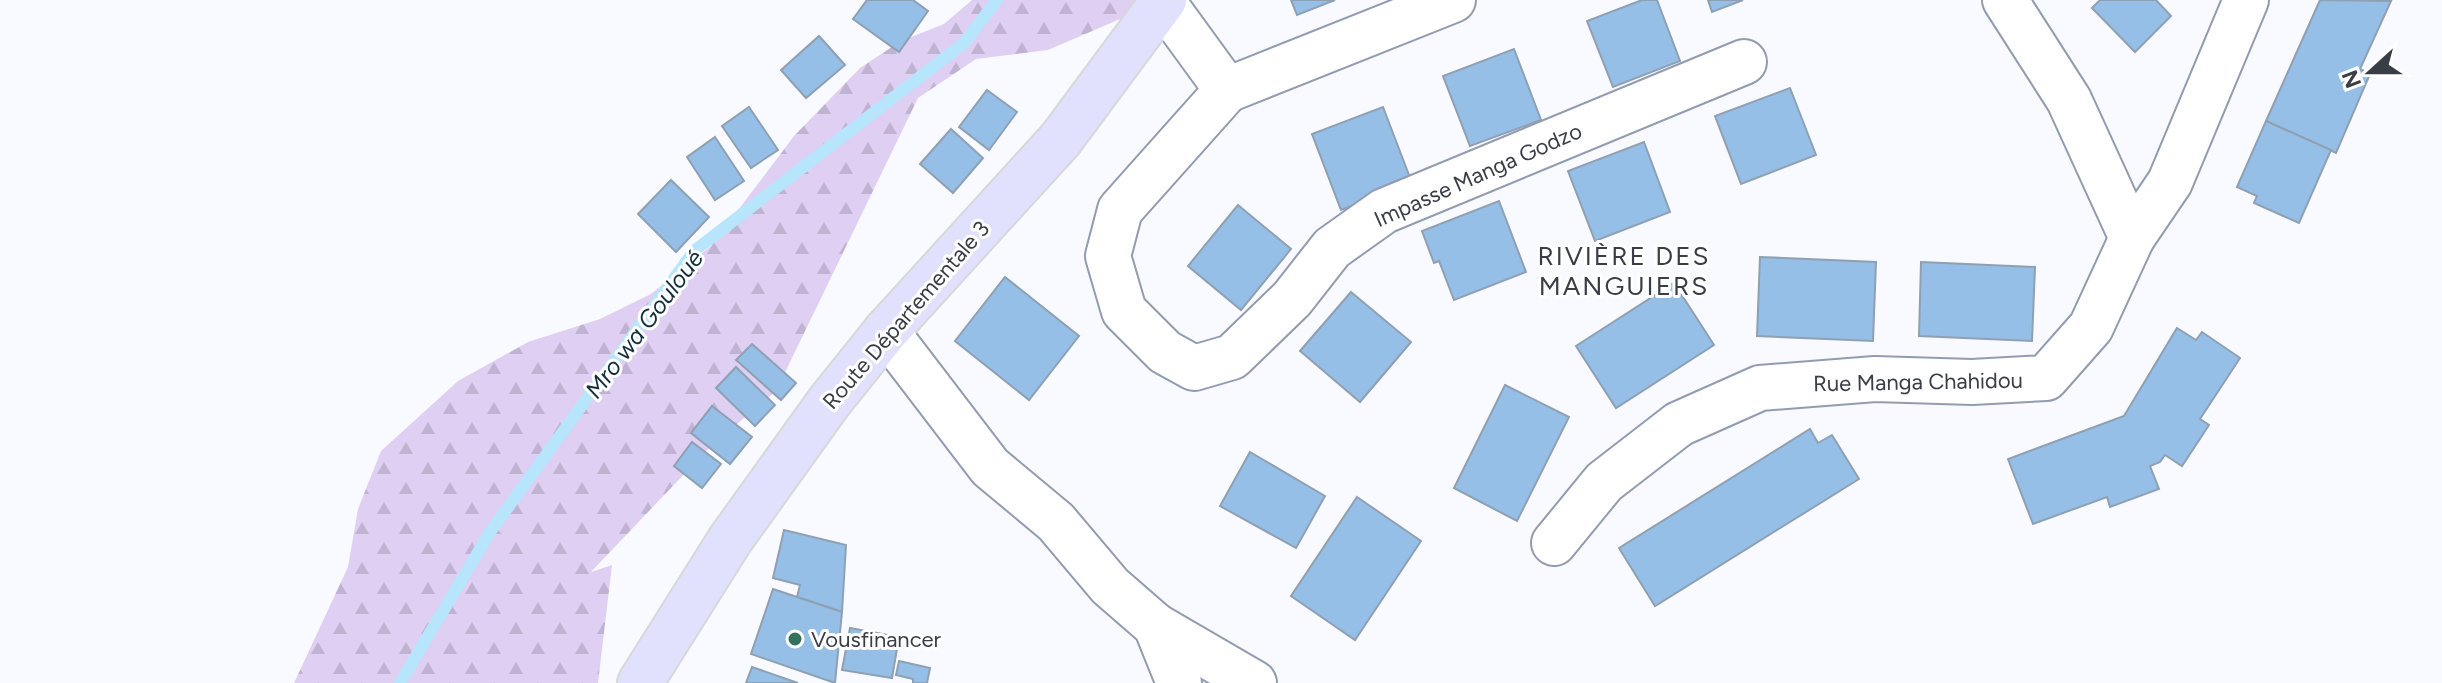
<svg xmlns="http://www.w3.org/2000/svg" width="2442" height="683" font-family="Figtree,sans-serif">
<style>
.forest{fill:url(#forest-firs)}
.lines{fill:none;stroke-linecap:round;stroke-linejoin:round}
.stream{stroke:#b7e6fc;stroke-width:12}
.building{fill:#96bfe7;stroke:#8ea0b2;stroke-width:2}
.minor-casing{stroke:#929bb0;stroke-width:48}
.major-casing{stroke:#d7d8da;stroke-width:48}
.minor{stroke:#fff;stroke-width:44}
.major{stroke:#e1e0fd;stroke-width:44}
.poi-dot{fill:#31715e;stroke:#fff;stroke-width:3}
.labels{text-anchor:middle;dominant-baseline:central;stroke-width:6;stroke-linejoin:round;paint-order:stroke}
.street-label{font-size:22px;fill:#393d46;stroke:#fff}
.poi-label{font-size:22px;fill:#393d46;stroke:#fff;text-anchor:start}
.water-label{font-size:24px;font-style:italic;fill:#122f3b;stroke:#fff}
.quarter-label{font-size:26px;letter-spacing:2px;fill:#393d46;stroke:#fff}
</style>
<defs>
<pattern id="forest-firs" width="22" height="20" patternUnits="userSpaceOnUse" patternTransform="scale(2)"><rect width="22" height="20" fill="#dfcff3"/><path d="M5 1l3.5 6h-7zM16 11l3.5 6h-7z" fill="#c0b3d2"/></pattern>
</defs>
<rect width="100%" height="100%" fill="#f8faff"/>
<polygon class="forest" points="972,0 1151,0 1148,7 1048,50 976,59 918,98 776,391 710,447 591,572 612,565 598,683 294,683 348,567 358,509 381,451 458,381 528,342 600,319 651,294 711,246 794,136 860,68 901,41 944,24"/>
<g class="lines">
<polyline class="stream" points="400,683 490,532 694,251 964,43 997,0"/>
</g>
<g class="building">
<polygon points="867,0 913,0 928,11 899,52 853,19"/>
<polygon points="1291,0 1335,0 1297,15"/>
<polygon points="1642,0 1657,0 1680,61 1613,87 1587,21"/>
<polygon points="1708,0 1743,0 1712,12"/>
<polygon points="2100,0 2156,0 2171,16 2135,52 2092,8"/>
<polygon points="2320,0 2391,1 2360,69 2370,74 2336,153 2266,121"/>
<polygon points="819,36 845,65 806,98 781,70"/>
<polygon points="1514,49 1541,120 1470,146 1443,76"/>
<polygon points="1790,88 1816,155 1741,184 1715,116"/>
<polygon points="987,90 1017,112 989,150 959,127"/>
<polygon points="749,107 778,150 751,168 722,126"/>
<polygon points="1383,107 1412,183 1341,210 1312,134"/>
<polygon points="2266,121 2331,150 2299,223 2254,203 2257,196 2237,187"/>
<polygon points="951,129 983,158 953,193 920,164"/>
<polygon points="715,137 744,181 715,200 687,157"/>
<polygon points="1644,142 1670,212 1595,241 1568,171"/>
<polygon points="671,180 709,217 676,252 638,214"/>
<polygon points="1499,201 1526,272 1454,300 1439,261 1434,263 1422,231"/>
<polygon points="1238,205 1291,249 1241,310 1188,266"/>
<polygon points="1760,257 1876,262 1873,341 1757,336"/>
<polygon points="1921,262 2035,267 2032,341 1919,336"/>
<polygon points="1005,277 1079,336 1029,400 955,341"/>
<polygon points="1674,283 1714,345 1616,408 1576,346"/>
<polygon points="1351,292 1411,342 1360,402 1300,351"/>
<polygon points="2177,328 2196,340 2202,332 2240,358 2200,419 2209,425 2182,466 2165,455 2160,462 2150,466 2159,489 2110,507 2107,497 2033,524 2008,459 2124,416"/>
<polygon points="752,344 796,383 781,400 736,360"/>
<polygon points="736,367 775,405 755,426 716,388"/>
<polygon points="1505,385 1569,417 1517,521 1454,488"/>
<polygon points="712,406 752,437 730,464 691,433"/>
<polygon points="1810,429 1818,443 1832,435 1859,479 1655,606 1619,548"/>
<polygon points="692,442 721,464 702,488 674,466"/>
<polygon points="1250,452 1325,496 1296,548 1220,506"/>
<polygon points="1357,497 1421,541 1355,640 1291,596"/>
<polygon points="784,530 846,545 842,612 797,597 800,585 773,578"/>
<polygon points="773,589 842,612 835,683 751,654"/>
<polygon points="850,628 899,637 892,678 842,670"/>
<polygon points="899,661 930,668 927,683 913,683 913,679 896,675"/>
<polygon points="752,667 798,683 746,683"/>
</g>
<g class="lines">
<g class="minor-casing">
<g id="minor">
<polyline points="2005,0 2069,100 2132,238"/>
<polyline points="1163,2 1227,90 1120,210 1108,256 1124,311 1165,352 1194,368 1232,357 1292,299 1332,248 1384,211 1744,62"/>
<polyline points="1227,90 1453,0"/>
<polyline points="886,331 990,467 1056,522 1110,586 1156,626 1179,683"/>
<polyline points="1554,543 1604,482 1679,424 1760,388 1875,379 1972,382 2046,378 2091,327 2132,238 2170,182 2246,0"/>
<polyline points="1156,626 1254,683"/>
</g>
</g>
<g class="major-casing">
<polyline id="major" points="640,683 730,540 829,402 886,331 1061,139 1164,0"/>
</g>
<use href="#minor" class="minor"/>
<use href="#major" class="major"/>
</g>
<circle class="poi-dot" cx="795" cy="639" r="8"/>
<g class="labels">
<g class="street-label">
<text transform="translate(1478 175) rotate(-24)">Impasse Manga Godzo</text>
<text transform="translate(906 315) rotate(-49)">Route Départementale 3</text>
<text transform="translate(1918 382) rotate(-1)">Rue Manga Chahidou</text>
</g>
<g class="poi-label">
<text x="811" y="639">Vousfinancer</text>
</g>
<g class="water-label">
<text transform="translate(644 324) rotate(-53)">Mro wa Gouloué</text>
</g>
<g class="quarter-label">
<text x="1624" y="256">RIVIÈRE DES<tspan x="1624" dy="30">MANGUIERS</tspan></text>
</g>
</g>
<g transform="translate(2370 72) rotate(249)" stroke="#ffffff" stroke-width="6" paint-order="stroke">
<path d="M0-6L14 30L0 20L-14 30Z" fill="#393d46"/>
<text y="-12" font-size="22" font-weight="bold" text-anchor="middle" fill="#393d46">N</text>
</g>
</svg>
